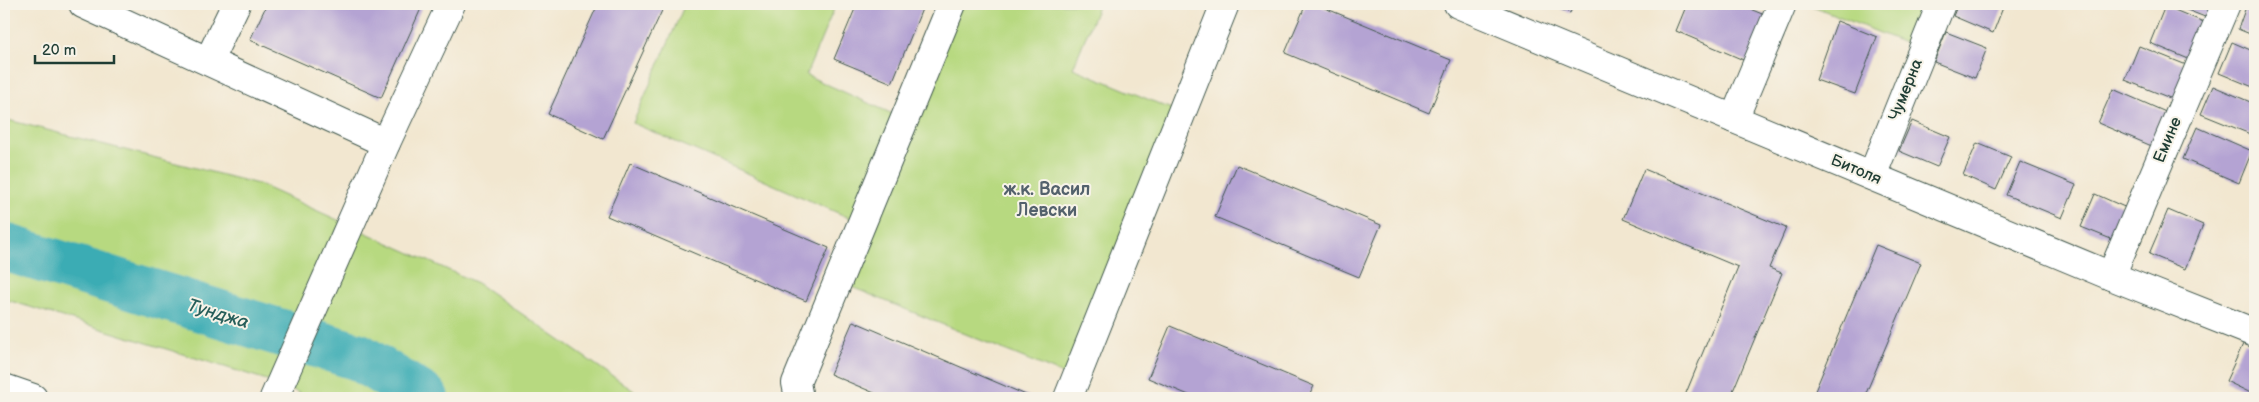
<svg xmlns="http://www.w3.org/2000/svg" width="2259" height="402" font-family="'Balsamiq Sans',sans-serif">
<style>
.green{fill:#b7d980;stroke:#6b8b5a}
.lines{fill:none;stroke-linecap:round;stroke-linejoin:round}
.river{stroke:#3aacb4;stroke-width:48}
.building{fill:#b4a3d3}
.minor-casing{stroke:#3f564b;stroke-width:30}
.minor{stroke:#fff;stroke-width:28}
.labels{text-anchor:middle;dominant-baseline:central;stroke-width:4;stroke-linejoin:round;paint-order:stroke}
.street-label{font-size:16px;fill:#1f3d34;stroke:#f7f3e8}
.neighbourhood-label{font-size:18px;font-weight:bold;fill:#53616c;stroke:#f7f3e8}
.water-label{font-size:18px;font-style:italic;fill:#275e5a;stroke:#f7f3e8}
</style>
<rect width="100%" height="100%" fill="#f7f3e8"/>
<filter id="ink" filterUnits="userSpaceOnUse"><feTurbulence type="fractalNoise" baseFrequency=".02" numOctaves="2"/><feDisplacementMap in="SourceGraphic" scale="10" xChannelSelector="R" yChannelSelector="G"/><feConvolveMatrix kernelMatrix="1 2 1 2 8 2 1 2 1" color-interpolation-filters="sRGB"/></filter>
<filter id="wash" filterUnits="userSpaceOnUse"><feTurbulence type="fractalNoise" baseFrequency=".0096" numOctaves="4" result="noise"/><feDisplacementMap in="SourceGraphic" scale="20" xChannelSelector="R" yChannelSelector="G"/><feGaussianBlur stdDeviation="1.12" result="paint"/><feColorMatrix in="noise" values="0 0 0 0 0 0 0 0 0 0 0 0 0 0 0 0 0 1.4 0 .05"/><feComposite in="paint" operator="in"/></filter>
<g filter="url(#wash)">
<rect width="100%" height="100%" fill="#f2e7d0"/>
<g class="green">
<polygon points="685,4 836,4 806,75 904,119 952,4 1099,4 1073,68 1181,113 1075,379 837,281 861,223 633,123"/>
<polygon points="1808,4 1941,4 1922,50"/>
<polygon points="4,119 258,184 477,283 634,391 641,398 309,398 280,384 4,299"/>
</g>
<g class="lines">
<polyline class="river" points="4,247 359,357 425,398"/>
</g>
<g id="blocks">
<g class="building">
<polygon points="267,4 423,4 381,98 250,40"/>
<polygon points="598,4 665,4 603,139 548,114"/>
<polygon points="857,4 924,4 892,83 834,59"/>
<polygon points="1306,4 1315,4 1451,60 1429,113 1285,53"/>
<polygon points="1549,4 1574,4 1570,13"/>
<polygon points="1687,4 1738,4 1767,16 1748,62 1676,31"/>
<polygon points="1958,4 2002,4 2004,5 1993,33 1953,16"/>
<polygon points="2172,4 2216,4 2210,19"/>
<polygon points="2247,4 2255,5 2255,36 2238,29"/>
<polygon points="2165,6 2206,23 2191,60 2150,43"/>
<polygon points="1837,21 1877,37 1855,94 1816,80"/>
<polygon points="1946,32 1987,48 1975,78 1934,62"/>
<polygon points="2232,42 2255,52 2255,81 2253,87 2219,73"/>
<polygon points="2139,46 2189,66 2175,100 2125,80"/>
<polygon points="2213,86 2255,104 2255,136 2201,114"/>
<polygon points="2113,89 2168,113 2154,147 2098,123"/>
<polygon points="1912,121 1950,137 1937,167 1899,151"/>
<polygon points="2197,127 2252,151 2239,183 2183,159"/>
<polygon points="1977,143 2011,157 1996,190 1963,175"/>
<polygon points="2020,162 2076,185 2062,218 2006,195"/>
<polygon points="630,163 829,248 806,301 607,216"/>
<polygon points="1237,165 1381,225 1359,277 1215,217"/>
<polygon points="1644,169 1786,228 1769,268 1782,273 1730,398 1684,398 1738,267 1623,219"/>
<polygon points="2095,194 2129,209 2116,241 2081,227"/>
<polygon points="2168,210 2203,225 2185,269 2149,254"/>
<polygon points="1876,245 1921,263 1864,398 1812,398"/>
<polygon points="853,321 1033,398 886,398 830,374"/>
<polygon points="1170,326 1314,386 1308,398 1196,398 1148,378"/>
<polygon points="2244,342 2255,347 2255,395 2226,381"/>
</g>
</g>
</g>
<g filter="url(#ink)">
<use href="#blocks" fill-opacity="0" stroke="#3f564b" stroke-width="1"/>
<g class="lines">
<g class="minor-casing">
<g id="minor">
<polyline points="83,4 386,143"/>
<polyline points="1458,4 2111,276 2255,333"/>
<polyline points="209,60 236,4"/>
<polyline points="1734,119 1782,4"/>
<polyline points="1872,176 1941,4"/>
<polyline points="2111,276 2226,4"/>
<polyline points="4,388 33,398"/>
<polyline points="274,398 386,143 451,4"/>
<polyline points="799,398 796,383 952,4"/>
<polyline points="1068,398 1225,4"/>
</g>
</g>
<use href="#minor" class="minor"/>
</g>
</g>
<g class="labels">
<g class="street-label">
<text transform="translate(1906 90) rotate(-68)">Чумерна</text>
<text transform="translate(2168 140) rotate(-67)">Емине</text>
<text transform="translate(1856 170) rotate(23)">Битоля</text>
</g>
<g class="neighbourhood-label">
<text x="1047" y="189">ж.к. Васил<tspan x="1047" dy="21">Левски</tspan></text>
</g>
<g class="water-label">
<text transform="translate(218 314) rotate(17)">Тунджа</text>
</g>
</g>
<rect width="2259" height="402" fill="none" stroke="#f7f3e8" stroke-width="20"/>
<path d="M35 55v8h79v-8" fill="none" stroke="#1f3d34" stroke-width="2.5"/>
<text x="42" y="55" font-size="15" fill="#1f3d34" stroke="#f7f3e8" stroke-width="4" paint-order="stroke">20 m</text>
</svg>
